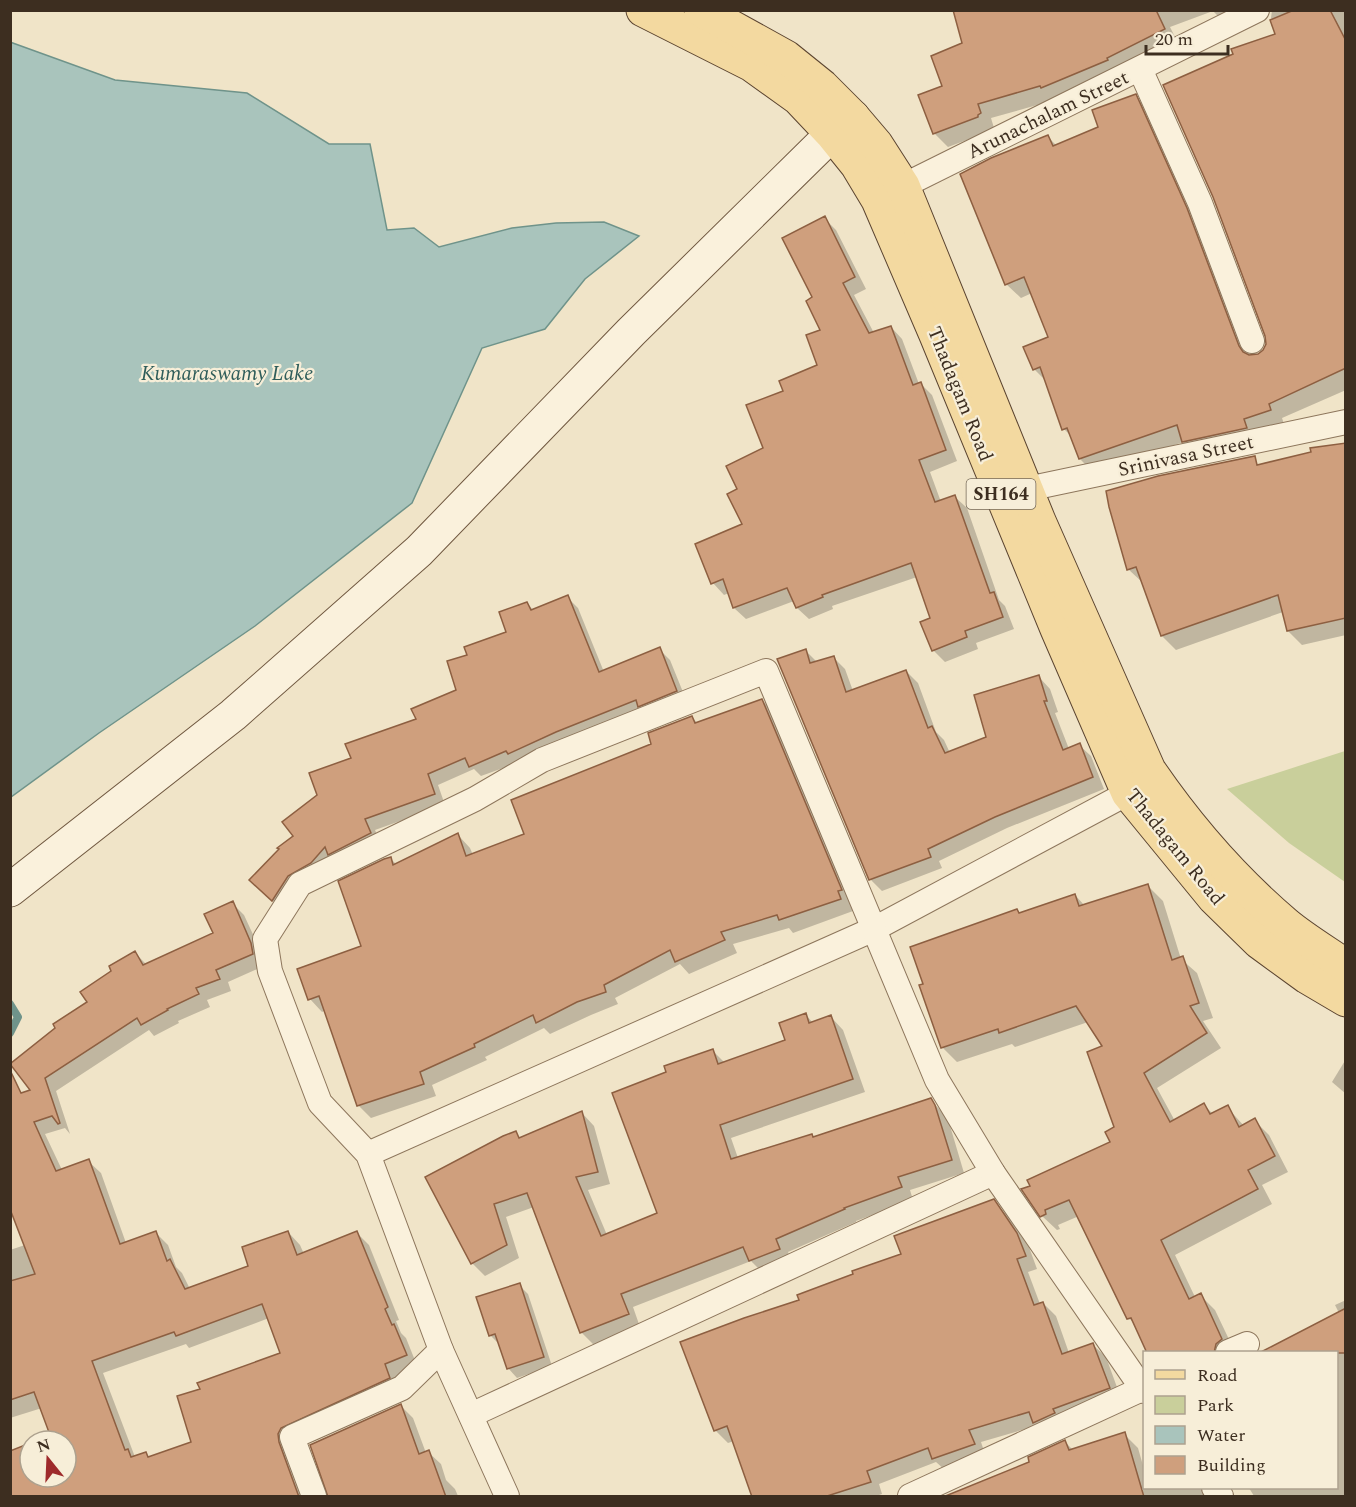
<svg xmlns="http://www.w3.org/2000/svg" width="1356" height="1507" font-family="Spectral,serif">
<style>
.green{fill:#c9cf9b}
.water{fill:#a9c4bc;stroke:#6f938a;stroke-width:1.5}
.shadow{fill:#0003;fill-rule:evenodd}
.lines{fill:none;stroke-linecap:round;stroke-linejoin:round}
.stream{stroke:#6f938a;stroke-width:8}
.building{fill:#cf9f7d;stroke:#8d5f41;stroke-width:1.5;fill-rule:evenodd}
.street-casing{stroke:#8d765c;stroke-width:26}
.secondary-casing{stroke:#6f573f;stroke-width:35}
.primary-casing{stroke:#5b4430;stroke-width:35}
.street{stroke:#faf1dc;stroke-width:24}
.secondary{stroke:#faf1dc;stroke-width:33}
.primary{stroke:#f3d9a0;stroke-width:33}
.labels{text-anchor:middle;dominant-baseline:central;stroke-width:4.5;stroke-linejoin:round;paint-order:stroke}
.shield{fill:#f7eed8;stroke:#756857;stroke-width:1.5}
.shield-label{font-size:18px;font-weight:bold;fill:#3d2e20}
.street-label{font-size:20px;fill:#3d2e20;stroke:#f7eed8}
.water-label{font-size:21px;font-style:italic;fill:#2f5d5a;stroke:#f7eed8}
</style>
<rect width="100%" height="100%" fill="#f0e4c8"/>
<polygon class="green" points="1345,751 1346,751 1345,882 1289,843 1227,789"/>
<polygon class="water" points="10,42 115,80 247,93 329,144 370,144 387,230 414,228 439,247 512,228 556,223 604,222 639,236 585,279 545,329 482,348 412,503 255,626 99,733 11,797"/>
<g class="shadow">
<polygon points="948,10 1239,10 1220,18 1213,11 1170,27 1178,43 1055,100 991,118 994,128 991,131 948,147 934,133 944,87 964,44 954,11 950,12"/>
<polygon points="1272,10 1346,10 1346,390 1282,418 1284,424 1197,455 1183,442 1094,473 1080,459 1073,438 1064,429 1046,381 1034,369 1050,338 1032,293 1021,298 1006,284 1048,137 1057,146 1100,128 1135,96 1149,110 1200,224 1250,356 1258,356 1264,351 1267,344 1277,35 1271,18"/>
<polygon points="824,218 836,230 866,289 854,295 874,333 891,327 902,339 919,384 921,384 932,395 957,461 930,472 941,502 955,497 967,508 999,600 1005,606 1014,629 976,643 978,649 945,662 933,650 932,619 917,577 832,606 833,609 809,619 797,608 794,601 746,619 734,608 729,593 724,595 713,583 744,525 739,490 765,449 785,392 819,366 822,331 814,298"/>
<polygon points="1346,445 1346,635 1302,645 1288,631 1283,612 1176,650 1162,636 1143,583 1128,569 1255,462 1260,466"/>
<polygon points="567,597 578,608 604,672 659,649 670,660 687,702 481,776 474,769 438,785 445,805 375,830 381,844 340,864 284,911 262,891 319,795 353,759 418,720 458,690 469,656 508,633 527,603 534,611"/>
<polygon points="805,650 818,663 833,657 845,669 853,691 906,671 918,683 936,732 944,740 950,753 988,738 1039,677 1050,689 1058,712 1055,713 1069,749 1079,745 1091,756 1104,789 1007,828 939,861 942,868 882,891 870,879"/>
<polygon points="762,700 775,713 854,902 850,904 853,911 793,933 789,928 733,944 737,953 689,974 680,964 615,998 618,1004 591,1015 550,1034 544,1028 485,1057 487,1060 432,1085 436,1096 371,1118 358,1105 326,1010 322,1012 310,999 363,947 391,859 397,865 458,835 470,848 473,855 526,835 692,717 698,724"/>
<polygon points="1148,886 1163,901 1181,959 1197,973 1213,1018 1203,1021 1221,1048 1157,1088 1175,1121 1204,1105 1213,1114 1227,1107 1244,1126 1254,1120 1269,1135 1288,1172 1262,1185 1272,1204 1175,1255 1195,1297 1200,1295 1215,1310 1235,1352 1149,1352 1136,1326 1129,1318 1079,1216 1058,1225 1060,1229 1057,1230 1042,1216 1024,1190 1112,1142 1116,1128 1104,1047 1088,1022 1015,1047 1012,1044 957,1062 943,1048 921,986 1017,911 1020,914 1075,895 1085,906"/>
<path d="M232,903L244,915L263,956L264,966L228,982L231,991L207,1000L210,1007L178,1021L179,1023L154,1036L149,1030L56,1091L70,1134L65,1128L45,1134L62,1170L88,1161L101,1173L126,1243L156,1233L168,1245L176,1267L182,1273L190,1289L250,1267L288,1232L300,1245L304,1254L356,1232L369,1245L399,1320L396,1321L401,1333L406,1338L418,1368L396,1376L401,1390L299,1436L306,1496H10L30,1445V1477H66V1441H39L52,1435L42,1408L10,1418V1250L25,1245L33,1090L89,1002L113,971L135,953L147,965L215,934ZM269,1318L282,1354L201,1390L193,1443L150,1458L145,1453L135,1457L103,1373L186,1344L189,1348Z"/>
<polygon points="806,1015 813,1023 831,1017 843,1030 865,1092 731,1138 738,1158 813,1138 931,1100 948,1119 964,1173 910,1190 913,1200 856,1221 856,1222 788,1252 792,1262 763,1273 751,1261 633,1307 640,1327 594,1345 581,1332 534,1207 506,1217 519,1258 485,1276 472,1263 516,1133 521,1139 582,1113 594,1126 610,1184 588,1190 607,1235 659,1214 668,1073 712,1050 725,1063 786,1041"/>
<polygon points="1346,1059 1346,1094 1332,1082"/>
<polygon points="993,1201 1006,1214 1029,1247 1037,1269 1028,1272 1040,1304 1043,1303 1056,1316 1069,1353 1093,1345 1106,1357 1122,1401 981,1442 986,1457 946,1471 936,1462 879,1484 882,1494 876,1496 754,1496 734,1441 728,1443 715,1430 801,1301 903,1254"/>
<polygon points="519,1285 528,1294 552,1366 517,1378 508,1368 499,1344 490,1335"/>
<polygon points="1346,1300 1346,1496 1254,1496 1249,1488 1336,1488 1336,1352 1339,1313 1335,1305"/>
<polygon points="401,1406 413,1418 426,1453 428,1452 441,1464 446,1480 455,1489 458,1496 329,1496"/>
<polygon points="1124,1434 1138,1448 1144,1469 1144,1488 1203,1488 1207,1496 982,1496 977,1483 1031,1462 1065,1442 1073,1450"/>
</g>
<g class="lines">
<polyline class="stream" points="10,1004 18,1017 10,1033"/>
</g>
<g class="building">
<polygon points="953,10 1156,10 1165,29 1107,58 1108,60 1041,88 1040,86 978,104 981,113 978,115 978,117 933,134 918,95 942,86 931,56 962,43"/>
<polygon points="1294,10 1330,10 1346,41 1346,368 1269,404 1271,410 1244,419 1247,428 1182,442 1177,425 1079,459 1067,428 1062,430 1040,367 1033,370 1023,347 1048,337 1024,277 1005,285 960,174 991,158 1048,135 1053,146 1098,127 1092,110 1136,94 1187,208 1239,346 1243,352 1249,355 1258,354 1263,350 1266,344 1265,336 1213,197 1163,85 1233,54 1231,49 1275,34 1270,20"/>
<polygon points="825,216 855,277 843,283 869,333 891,326 913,385 921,382 946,450 919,460 935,502 955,495 990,593 994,592 1003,617 965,631 967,637 932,651 920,622 930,618 911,563 822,595 823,597 796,608 787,588 733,608 723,579 711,584 695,544 742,524 727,494 737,489 726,466 763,448 746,405 783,391 779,381 817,365 806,335 820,330 806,301 812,297 782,238"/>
<polygon points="1346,443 1346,618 1287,631 1278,595 1161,636 1136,567 1127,570 1109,507 1106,491 1158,476 1255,456 1257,465 1311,452 1310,448"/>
<polygon points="568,595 599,672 660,647 677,691 638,707 636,700 556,732 508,754 506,751 469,767 465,758 428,774 435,794 365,819 371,833 328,855 325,847 311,863 288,876 272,901 249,880 279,849 277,848 293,836 282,822 317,795 309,773 351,758 345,744 416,719 411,709 456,690 447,661 467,655 464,647 506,632 499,612 527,602 531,610"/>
<polygon points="806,649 810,663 834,656 846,692 906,670 928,728 932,726 945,753 986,737 974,695 1039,675 1047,701 1044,701 1063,750 1080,743 1093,777 995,817 928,849 931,857 869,880 777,659"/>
<polygon points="762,699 842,890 838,891 841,899 779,920 777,915 721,932 725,940 675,962 670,950 604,985 606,992 577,1002 536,1023 533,1015 474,1044 475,1047 420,1072 424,1084 357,1106 319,996 308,1000 297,969 361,946 338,881 384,859 391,857 393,865 458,833 466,856 524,834 511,800 651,744 648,733 692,716 695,723"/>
<polygon points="1148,884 1172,960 1183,956 1199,1003 1190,1006 1207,1033 1144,1073 1170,1122 1204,1103 1210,1114 1228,1105 1239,1127 1255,1118 1275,1156 1248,1170 1258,1189 1161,1240 1189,1299 1201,1293 1222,1339 1216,1344 1214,1353 1147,1353 1131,1318 1127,1319 1069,1200 1045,1210 1046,1214 1040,1217 1021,1189 1030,1186 1027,1180 1110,1142 1105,1132 1114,1127 1087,1052 1102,1046 1076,1006 999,1033 998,1029 941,1048 919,985 923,984 910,947 1017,909 1019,913 1075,894 1079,906"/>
<path d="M233,901L251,943L253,954L216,970L220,979L196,988L199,994L167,1009L168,1010L141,1025L137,1018L45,1078L60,1123L58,1124L52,1116L34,1122L56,1171L89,1159L120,1244L156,1231L167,1261L170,1259L185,1289L248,1266L242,1247L288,1231L297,1255L357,1231L388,1307L385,1309L392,1325L394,1324L407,1355L385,1364L390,1378L281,1428L278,1434L279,1442L299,1497H10V1451L30,1443V1477H66V1441H35L50,1435L34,1392L10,1400V1281L35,1274L10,1209V1070L21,1093L30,1090L10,1064L55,1028L53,1024L87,1002L80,992L111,971L109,966L135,951L143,965L213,933L204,914ZM262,1304L280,1353L197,1383L200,1389L177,1396L191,1442L148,1457L146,1452L131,1457L128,1449L125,1450L92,1361L174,1332L176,1336Z"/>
<polygon points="806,1013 809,1023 831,1015 853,1079 720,1125 731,1159 812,1134 813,1137 931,1098 935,1105 952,1160 898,1177 902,1187 844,1208 845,1209 776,1239 780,1249 749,1261 743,1247 621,1294 629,1314 580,1333 527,1193 494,1204 507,1245 471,1264 425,1177 503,1136 516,1131 519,1138 582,1111 598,1172 576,1177 601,1236 657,1213 612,1093 666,1072 664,1066 713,1049 718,1064 785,1040 779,1023"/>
<polygon points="994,1199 1017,1233 1026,1256 1017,1259 1034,1305 1043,1302 1062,1354 1093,1343 1110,1388 1053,1409 1055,1413 1033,1423 1029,1412 969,1430 975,1444 932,1459 928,1448 867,1471 871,1482 824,1497 752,1497 727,1426 714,1431 680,1342 744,1318 799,1300 797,1295 853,1274 852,1271 901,1254 894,1236"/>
<polygon points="520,1283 544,1357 507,1369 495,1334 489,1336 476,1297"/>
<polygon points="1346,1308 1346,1353 1259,1353"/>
<polygon points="401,1404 419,1454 429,1450 446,1497 328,1497 310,1445"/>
<polygon points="1125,1432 1144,1497 943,1497 1029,1462 1028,1457 1065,1440 1069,1450"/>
</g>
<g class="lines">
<g class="street-casing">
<g id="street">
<polyline points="1140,69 1200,203 1252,341"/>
<polyline points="903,186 1257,10"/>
<polyline points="1027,489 1346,422"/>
<polyline points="368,1154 874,929 1128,793"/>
<polyline points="441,1350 507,1496"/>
<polyline points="1228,1352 1247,1344"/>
<polyline points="471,1415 993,1173"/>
<polyline points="1214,1488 1221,1496"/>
<polyline points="314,1496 292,1437 402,1388 441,1350 368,1154 320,1103 270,971 265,939 300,884 475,799 542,760 766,671 937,1080 993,1173 1144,1391"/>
<polyline points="910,1496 1144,1388"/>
</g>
</g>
<g class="secondary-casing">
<polyline id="secondary" points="10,890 233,715 419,551 631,332 832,134 853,117"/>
</g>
<g class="primary-casing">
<g id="primary">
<polyline points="643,10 752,65 798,98 832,134 857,165 878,200 936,335 1057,629 1128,793 1214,898 1259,942 1307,977 1346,1000"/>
<path d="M701,10L786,57L822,86L853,117L876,144L903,186L1039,521L1149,770C1188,827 1233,879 1286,924C1304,939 1326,952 1346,966"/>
</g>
</g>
<use href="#street" class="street"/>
<use href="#secondary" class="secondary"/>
<use href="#primary" class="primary"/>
</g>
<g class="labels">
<rect class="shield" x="966.5" y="479" width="69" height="30" rx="4.5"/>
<g class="shield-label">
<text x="1001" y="494">SH164</text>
</g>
<g class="street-label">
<text transform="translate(1048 115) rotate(-26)">Arunachalam Street</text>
<text transform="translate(960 394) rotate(68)">Thadagam Road</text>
<text transform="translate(1186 456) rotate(-12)">Srinivasa Street</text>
<text transform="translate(1175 847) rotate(51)">Thadagam Road</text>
</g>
<g class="water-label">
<text x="227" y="374">Kumaraswamy Lake</text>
</g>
</g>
<rect width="1356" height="1507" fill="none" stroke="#3d2e20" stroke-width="24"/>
<rect x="1143" y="1351" width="195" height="138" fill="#f7eed8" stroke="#ada18e" stroke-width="1.5"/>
<rect x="1155" y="1370" width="30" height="9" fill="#f3d9a0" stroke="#ada18e" stroke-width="1.5"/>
<text x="1197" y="1381" font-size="18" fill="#3d2e20">Road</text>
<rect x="1155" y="1396" width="30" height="18" fill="#c9cf9b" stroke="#ada18e" stroke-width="1.5"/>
<text x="1197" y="1411" font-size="18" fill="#3d2e20">Park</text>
<rect x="1155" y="1426" width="30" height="18" fill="#a9c4bc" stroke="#ada18e" stroke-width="1.5"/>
<text x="1197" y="1441" font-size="18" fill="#3d2e20">Water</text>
<rect x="1155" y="1456" width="30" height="18" fill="#cf9f7d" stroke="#ada18e" stroke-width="1.5"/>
<text x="1197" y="1471" font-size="18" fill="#3d2e20">Building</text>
<g transform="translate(48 1459) rotate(342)"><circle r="28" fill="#f7eed8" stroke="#ada18e" stroke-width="1.5"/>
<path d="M0-4.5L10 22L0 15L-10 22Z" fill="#9e2a2b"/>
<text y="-9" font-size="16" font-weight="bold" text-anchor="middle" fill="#3d2e20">N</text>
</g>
<path d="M1146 45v9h82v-9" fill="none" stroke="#3d2e20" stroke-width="3"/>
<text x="1155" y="45" font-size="18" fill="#3d2e20" stroke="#f7eed8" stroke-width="4.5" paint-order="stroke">20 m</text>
</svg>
